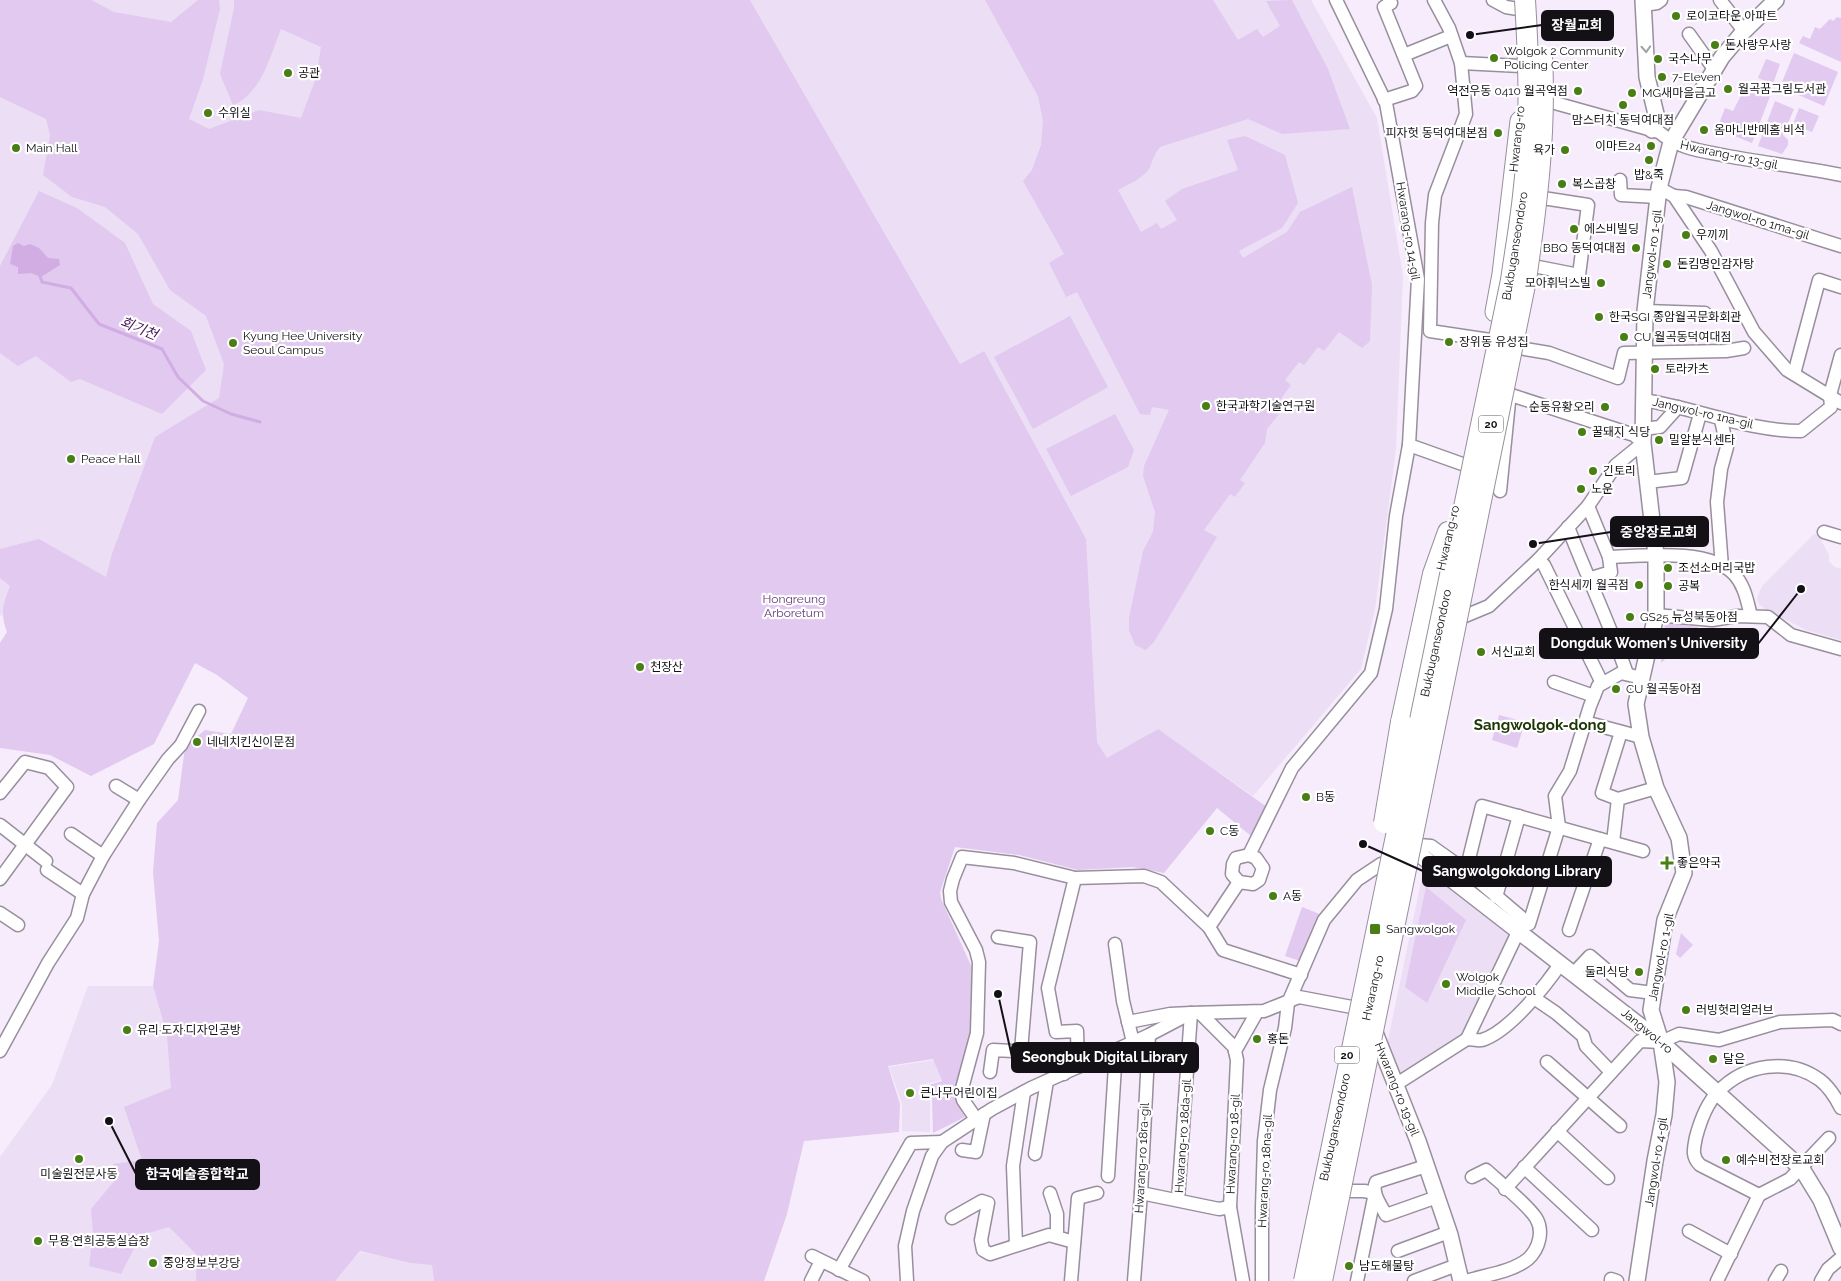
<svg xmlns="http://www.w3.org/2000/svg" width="1841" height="1281" font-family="Raleway,'Noto Sans KR',sans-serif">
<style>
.built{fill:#ecdef4}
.green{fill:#e1c9ef}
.water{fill:#d1ade4}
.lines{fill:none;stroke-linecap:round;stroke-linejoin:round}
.stream{stroke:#d1ade4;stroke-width:3}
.minor-casing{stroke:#988f9d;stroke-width:15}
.tertiary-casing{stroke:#988f9d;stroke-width:18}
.primary-casing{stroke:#988f9d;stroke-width:21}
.trunk-casing{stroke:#988f9d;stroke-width:22}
.minor{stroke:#fff;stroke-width:12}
.tertiary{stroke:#fff;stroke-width:15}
.primary{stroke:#fff;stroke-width:19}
.trunk{stroke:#fff;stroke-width:20}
.trunk-bridge-casing{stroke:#988f9d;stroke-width:22;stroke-linecap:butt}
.trunk-bridge{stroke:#fff;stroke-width:20}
.oneway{stroke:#a1a0a2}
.poi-dot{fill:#487e13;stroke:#fff;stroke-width:2}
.labels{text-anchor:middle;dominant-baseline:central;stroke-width:4.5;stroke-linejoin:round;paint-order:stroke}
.shield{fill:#fff;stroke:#5a585c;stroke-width:1}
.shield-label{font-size:11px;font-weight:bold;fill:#141116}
.poi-label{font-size:12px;fill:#141116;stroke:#fff;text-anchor:start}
.street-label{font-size:12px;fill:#141116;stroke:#fff}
.park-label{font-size:12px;fill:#64377a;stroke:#fff}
.water-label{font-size:14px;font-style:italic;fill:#441758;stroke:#fff}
.quarter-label{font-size:15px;font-weight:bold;fill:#1c3604;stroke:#fff}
.leader{fill:none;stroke:#141116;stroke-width:2}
.callout-dot{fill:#141116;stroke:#fff;stroke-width:2}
.callout{fill:#141116;stroke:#141116;stroke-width:2}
.callout-label{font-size:14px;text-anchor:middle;font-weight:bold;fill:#fff}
</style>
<rect width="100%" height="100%" fill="#f6ecfb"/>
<g class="built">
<polygon points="0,0 344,0 423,131 106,578 0,616"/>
<polygon points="750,0 1311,0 1377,118 1403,276 1396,449 1375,609 1361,669 1253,796 1157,729 1109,761 1081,716 984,351 960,364"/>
<polygon points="1814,534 1819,536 1829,555 1829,562 1835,567 1841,569 1841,640 1806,630 1765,609 1759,604 1757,598 1762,586"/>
<polygon points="1426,858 1519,930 1467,1039 1395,1085 1384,1059"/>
<polygon points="88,986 153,986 225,1236 215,1281 0,1281 0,1157 52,1085"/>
<polygon points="934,1060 941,1080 919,1086 922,1100 930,1100 930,1132 902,1131 902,1104 889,1067"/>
<polygon points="360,1252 432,1265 434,1281 334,1281"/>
</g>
<g class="green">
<path d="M0,0H91L114,12L171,22L198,0H219L220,9L203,79L189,119L209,129L259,110L301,118L316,78L321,47L281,29C270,56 262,93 233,105L220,74L234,8V0H750L960,364L984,351L1086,539L1097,742L1107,758L1158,729L1271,810L1256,840L1217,808L1164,873L1133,867L1078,870L1019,855L955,847L940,892L941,899L973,970L974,1032L958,1081L961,1110L965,1117L933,1133L932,1098L924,1099L922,1087L942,1081L933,1059L888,1066L900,1104L899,1132L804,1141L787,1214L764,1281H434L432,1265L411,1263L360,1251L335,1281H196L197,1255L169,1227L141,1235L121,1274L89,1266L93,1234L91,1209L116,1179L113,1164L142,1160L124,1107L171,1088L167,1035L153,986L159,941L153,872L157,823L178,800L185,747L205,730L231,734L248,698L217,675L195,663L154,744L91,776L50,755L0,748V643L7,632C0,614 3,604 10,586L0,578V549L39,539L106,577L112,554L155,437L219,398L224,364L206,316L170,290L138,234L105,207L72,197L43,175L50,135L46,119L0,97Z"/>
<path d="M985,0H1213L1238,40L1257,29L1263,37L1280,26L1266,1L1292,0L1328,69L1350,129L1282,134L1248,119L1160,147C1152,157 1153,162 1149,169C1142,179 1127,185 1118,190L1141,232L1157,223L1161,229L1177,220L1165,201L1182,189L1238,170L1227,140L1245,136L1285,155L1298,203L1282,228L1239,251L1243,258L1287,232L1300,212L1352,187L1372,285L1370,341L1362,348L1339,332L1324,351L1318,347L1304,365L1299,362L1285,380L1291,385L1277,404L1283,409L1267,429L1265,443L1240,480L1245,483L1235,497L1230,494L1204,530L1217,537L1154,642L1146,650L1135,645L1129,630V618L1143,551L1153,532L1155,512L1143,476L1144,466L1169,410L1152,407L1150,415L1140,414L1077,292L1066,297L1049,263L1064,254L1023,181L1032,170L1041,145L1043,121L1038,96Z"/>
<polygon points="1837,17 1841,18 1841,62 1799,43 1803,36 1810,39 1815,27 1820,29 1830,19 1833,21"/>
<polygon points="1794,53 1838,72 1824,106 1780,87"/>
<polygon points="1766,59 1780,64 1773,84 1758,78"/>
<polygon points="1748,82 1772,91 1752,143 1717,129 1725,108 1733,111"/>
<polygon points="1775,101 1794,109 1783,135 1788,140 1788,145 1782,154 1758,146"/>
<polygon points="1799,108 1819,116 1812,132 1793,124"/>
<polygon points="39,191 77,208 125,243 153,304 191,331 206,370 162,414 80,379 71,382 36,356 18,366 0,353 0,266"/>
<polygon points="1070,316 1108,387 1033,429 994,357"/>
<polygon points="1115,414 1134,450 1128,467 1071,496 1046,449"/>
<polygon points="1665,623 1698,627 1661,663"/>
<polygon points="1499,715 1525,722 1517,748 1492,740"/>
<polygon points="1426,887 1466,920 1427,1003 1405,987"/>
<polygon points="1302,907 1322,915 1300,961 1285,956"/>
<polygon points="1681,933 1693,945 1680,958 1676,954"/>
</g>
<polygon class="water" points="18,243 24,246 30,244 39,248 48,258 59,259 60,265 41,277 31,273 18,274 18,267 10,264 13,246"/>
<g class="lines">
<polyline class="stream" points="39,273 42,282 71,288 99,324 162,349 178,377 203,401 231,414 260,422"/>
<g class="minor-casing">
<g id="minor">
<polyline points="1336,0 1386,103 1418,279 1409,445 1465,465"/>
<polyline points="1434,0 1449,28 1461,63 1466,114 1435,195 1432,223 1430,331 1490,340"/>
<polyline points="1493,0 1506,7 1518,9"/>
<polyline points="1720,0 1744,31"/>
<polyline points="1644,5 1657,3 1661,0"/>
<polyline points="1689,34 1714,69"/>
<polyline points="1404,55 1451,36"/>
<polyline points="1461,63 1521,66"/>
<path d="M1537,98L1659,132C1679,149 1702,151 1727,156C1765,163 1803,167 1841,175"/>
<polyline points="1384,100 1412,91 1416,86 1384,7 1391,3 1389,0"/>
<polyline points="1620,180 1621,195 1658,197"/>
<polyline points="1659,188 1674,196 1711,251 1754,332 1787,370 1841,403"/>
<polyline points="1674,196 1686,197 1841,246"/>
<polyline points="1523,264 1579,275 1588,205 1530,196"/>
<polyline points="1645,311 1705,313"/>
<polyline points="1508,344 1525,349 1549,353 1618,378 1624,353 1726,351 1744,348"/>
<polyline points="1794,374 1819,280 1841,287"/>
<path d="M1643,400C1696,408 1746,431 1801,431L1831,407L1830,395L1841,355"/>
<polyline points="1721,420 1727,447 1721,469 1717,502 1722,567"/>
<polyline points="1642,429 1660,427 1678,407"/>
<polyline points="1647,482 1682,478 1700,414"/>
<polyline points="1500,491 1509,402"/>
<polyline points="1588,506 1609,557 1611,572 1588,579"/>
<path d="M1568,527C1587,577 1610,624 1627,674"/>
<polyline points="1824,532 1841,537"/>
<path d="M1609,557C1642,556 1709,548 1734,574C1745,586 1747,601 1751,616"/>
<polyline points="1538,560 1544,565 1602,683"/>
<polyline points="1656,615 1712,620 1737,616 1768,617 1791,635 1841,649"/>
<polyline points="1453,621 1489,606 1538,560 1588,506 1616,465 1643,443 1634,435 1511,395"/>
<polyline points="1614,636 1650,643"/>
<polyline points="1554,682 1594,696"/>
<polyline points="1585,722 1641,737"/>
<polyline points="116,786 139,800"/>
<polyline points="0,793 25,762 49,768 67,787 0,879"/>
<polyline points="1618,799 1602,793 1621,732"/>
<polyline points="0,825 46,861"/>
<polyline points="71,834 103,856"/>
<polyline points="1613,842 1618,799 1656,788"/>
<polyline points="1406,844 1431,846 1469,873 1529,924 1559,827 1555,796 1570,771 1590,706 1598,686 1621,673 1642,678"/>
<polyline points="47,870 83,894"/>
<polyline points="1466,871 1482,806 1643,851"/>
<polyline points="1075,878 1048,988 1056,1032 1077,1031 1078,1067"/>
<polyline points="1239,882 1232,874 1233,864 1236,858 1249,855"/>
<polyline points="1496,897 1519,816"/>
<polyline points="0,913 18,925"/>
<polyline points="1209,927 1239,882 1253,884 1259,880 1263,868 1256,858 1249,855 1292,768 1371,673 1386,609 1396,516 1409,445"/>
<polyline points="1569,930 1600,839"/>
<polyline points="998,937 1030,942 1021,1051"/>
<polyline points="1115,944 1123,1001 1133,1042"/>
<polyline points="1574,973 1590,956 1630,990 1653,993"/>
<polyline points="1534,998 1556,1013 1583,1036 1586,1046 1611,1072"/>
<polyline points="1200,1013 1234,1047 1235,1051"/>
<polyline points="1128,1022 1170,1014 1191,1013 1178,1200"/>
<path d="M1467,1039C1472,1039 1478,1041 1482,1040C1509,1032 1546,985 1561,963"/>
<polyline points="0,1051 48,963 77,918 83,894 103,856 139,800 168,759 181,745 199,711"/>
<polyline points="1547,1062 1620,1126"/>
<polyline points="990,1072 993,1050 1030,1052 1040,1062 1064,1074"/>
<polyline points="1395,1085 1467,1039 1519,930"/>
<polyline points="976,1119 963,1100 961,1092 977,1033 979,962 976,950 951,902 950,891 953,879 962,857 1014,863 1075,878 1144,876 1161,882 1209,927 1223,950 1301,975"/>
<polyline points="1557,1131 1608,1178"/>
<path d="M1829,1138L1790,1179L1759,1195L1700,1165C1691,1156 1694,1148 1696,1137C1700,1122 1707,1103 1718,1092C1744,1064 1789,1057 1820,1080C1829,1087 1836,1098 1841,1108"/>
<polyline points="962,1150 976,1152 984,1114"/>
<polyline points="1035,1154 1047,1081"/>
<path d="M1426,1166L1376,1182C1371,1193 1381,1205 1386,1215L1437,1197"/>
<polyline points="1524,1167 1592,1230"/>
<polyline points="1108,1176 1116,1050"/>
<polyline points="1505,1189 1640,1041 1661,1042 1679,1034 1719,1040 1780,1022 1833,1020 1841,1024"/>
<polyline points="1335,1191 1364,1191 1375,1193"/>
<polyline points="1050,1193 1057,1214 1057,1237"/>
<polyline points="1141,1193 1219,1209 1230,1207"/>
<polyline points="952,1218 982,1201 988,1203 981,1240 983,1250 990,1254 1049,1235 1074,1242"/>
<polyline points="1689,1231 1731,1254"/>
<polyline points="1016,1245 1013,1166 1024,1092"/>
<polyline points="1398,1251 1449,1232"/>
<polyline points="812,1256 863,1281"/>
<polyline points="839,1270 911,1143 942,1142"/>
<polyline points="811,1281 821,1261"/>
<polyline points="907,1281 905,1246 913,1211 932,1156 942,1142 992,1109 1031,1088 1149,1035 1191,1013 1264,1011 1299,997 1357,1008"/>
<polyline points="1071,1281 1078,1198 1097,1193"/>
<polyline points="1134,1281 1141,1193 1149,1035"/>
<polyline points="1243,1281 1230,1207 1237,1060 1235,1051 1257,1012"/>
<polyline points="1262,1281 1262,1208 1264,1141 1270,1090 1285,1028 1288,1003 1324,920 1357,880 1381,864"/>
<polyline points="1357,1281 1375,1193"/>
<polyline points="1414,1281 1457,1265"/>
<path d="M1466,1281C1485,1275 1512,1272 1528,1259C1539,1249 1544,1231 1536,1218C1528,1205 1498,1181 1486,1170L1472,1177"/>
<polyline points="1611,1281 1611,1279 1617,1281"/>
<polyline points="1717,1281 1759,1195"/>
<polyline points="1775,1281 1781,1271"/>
<polyline points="1821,1281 1828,1269 1841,1258"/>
</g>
</g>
<g class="tertiary-casing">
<g id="tertiary">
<polyline points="1643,0 1647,77 1656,114 1652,130"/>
<polyline points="1406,844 1661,1042 1802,1169 1821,1200 1841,1248"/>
<polyline points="1374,1030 1418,1141 1450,1235 1461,1281"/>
<polyline points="1637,1281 1655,1161 1664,1115 1667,1082 1661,1042 1651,1010 1665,920 1684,873 1679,838 1656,788 1641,737 1636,704 1656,615 1656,555 1643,443 1645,311 1659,188 1671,142 1722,57 1744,31 1776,0"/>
</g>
</g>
<g class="primary-casing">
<polyline id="primary" points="1495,312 1502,274 1520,121"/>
</g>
<g class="trunk-casing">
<polyline id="trunk" points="1401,722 1433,574 1448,532"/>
</g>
<use href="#minor" class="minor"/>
<use href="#tertiary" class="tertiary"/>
<use href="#primary" class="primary"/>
<use href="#trunk" class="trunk"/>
<g class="trunk-bridge-casing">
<g id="trunk-bridge">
<polyline points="1384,823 1401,722"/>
<path d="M1304,1281L1511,280C1515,252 1520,224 1523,196C1531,131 1529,65 1525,0"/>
<path d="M1322,1281L1526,280C1537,203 1546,133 1542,55"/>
</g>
</g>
<use href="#trunk-bridge" class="trunk-bridge"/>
</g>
<defs><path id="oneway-chevron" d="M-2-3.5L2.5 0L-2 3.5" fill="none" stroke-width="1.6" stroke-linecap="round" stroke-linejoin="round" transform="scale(1.25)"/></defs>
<use class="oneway" href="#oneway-chevron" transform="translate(1646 49) rotate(87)"/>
<g class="poi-dot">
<circle cx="1676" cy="16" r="5"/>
<circle cx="1715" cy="45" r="5"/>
<circle cx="1494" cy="58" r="5"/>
<circle cx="1658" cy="59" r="5"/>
<circle cx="288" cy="73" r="5"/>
<circle cx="1662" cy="77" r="5"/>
<circle cx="1728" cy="89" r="5"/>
<circle cx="1578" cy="91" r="5"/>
<circle cx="1632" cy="93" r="5"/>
<circle cx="1623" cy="105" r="5"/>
<circle cx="208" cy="113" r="5"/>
<circle cx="1704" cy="130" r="5"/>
<circle cx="1498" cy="133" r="5"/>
<circle cx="1651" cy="146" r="5"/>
<circle cx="16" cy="148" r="5"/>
<circle cx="1565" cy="150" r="5"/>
<circle cx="1649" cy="160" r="5"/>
<circle cx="1562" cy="184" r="5"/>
<circle cx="1574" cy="229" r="5"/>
<circle cx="1686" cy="235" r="5"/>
<circle cx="1636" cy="248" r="5"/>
<circle cx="1667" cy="264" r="5"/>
<circle cx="1601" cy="283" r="5"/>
<circle cx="1599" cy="317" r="5"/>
<circle cx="1624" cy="337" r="5"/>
<circle cx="1449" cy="342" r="5"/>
<circle cx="233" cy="343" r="5"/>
<circle cx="1655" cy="369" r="5"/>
<circle cx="1206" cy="406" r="5"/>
<circle cx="1605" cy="407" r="5"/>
<circle cx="1582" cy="432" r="5"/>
<circle cx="1659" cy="440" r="5"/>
<circle cx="71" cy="459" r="5"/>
<circle cx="1593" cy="471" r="5"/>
<circle cx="1581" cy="489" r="5"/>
<circle cx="1668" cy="568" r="5"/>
<circle cx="1639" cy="585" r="5"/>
<circle cx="1668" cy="586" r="5"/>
<circle cx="1630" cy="617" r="5"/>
<circle cx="1481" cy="652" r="5"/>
<circle cx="640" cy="667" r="5"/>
<circle cx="1616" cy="689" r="5"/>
<circle cx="197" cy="742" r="5"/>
<circle cx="1306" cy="797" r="5"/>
<circle cx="1210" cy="831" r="5"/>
<path d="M1664.5 855.5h5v5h5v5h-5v5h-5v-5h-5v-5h5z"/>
<circle cx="1273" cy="896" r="5"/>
<rect x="1369" y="923" width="12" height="12" rx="2.5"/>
<circle cx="1639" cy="972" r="5"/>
<circle cx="1446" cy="984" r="5"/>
<circle cx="1686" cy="1010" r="5"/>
<circle cx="127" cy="1030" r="5"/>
<circle cx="1257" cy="1039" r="5"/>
<circle cx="1713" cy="1059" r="5"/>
<circle cx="910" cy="1093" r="5"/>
<circle cx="79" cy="1159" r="5"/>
<circle cx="1726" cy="1160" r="5"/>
<circle cx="38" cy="1241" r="5"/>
<circle cx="153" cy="1263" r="5"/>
<circle cx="1349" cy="1266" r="5"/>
</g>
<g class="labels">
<g class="shield">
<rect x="1478.5" y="415.5" width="25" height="17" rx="4"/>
<rect x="1334.5" y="1046.5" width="25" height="17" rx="4"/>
</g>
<g class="shield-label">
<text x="1491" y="424">20</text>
<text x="1347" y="1055">20</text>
</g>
<g class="poi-label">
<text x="1686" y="16">로이코타운 아파트</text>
<text x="1725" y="45">돈사랑우사랑</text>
<text x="1504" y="51">Wolgok 2 Community<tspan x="1504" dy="14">Policing Center</tspan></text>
<text x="1668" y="59">국수나무</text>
<text x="298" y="73">공관</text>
<text x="1672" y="77">7-Eleven</text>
<text x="1738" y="89">월곡꿈그림도서관</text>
<text x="1568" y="91" text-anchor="end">역전우동 0410 월곡역점</text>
<text x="1642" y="93">MG새마을금고</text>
<text x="218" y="113">수위실</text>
<text x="1623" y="120" text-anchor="middle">맘스터치 동덕여대점</text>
<text x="1714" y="130">옴마니반메홈 비석</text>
<text x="1488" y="133" text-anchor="end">피자헛 동덕여대본점</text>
<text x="1641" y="146" text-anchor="end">이마트24</text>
<text x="26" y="148">Main Hall</text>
<text x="1555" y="150" text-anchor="end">육가</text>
<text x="1649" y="175" text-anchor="middle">밥&amp;죽</text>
<text x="1572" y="184">복스곱창</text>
<text x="1584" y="229">에스비빌딩</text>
<text x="1696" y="235">우끼끼</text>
<text x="1626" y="248" text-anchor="end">BBQ 동덕여대점</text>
<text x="1677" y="264">돈킴명인감자탕</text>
<text x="1591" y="283" text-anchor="end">모아휘닉스빌</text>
<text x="1609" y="317">한국SGI 종암월곡문화회관</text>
<text x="243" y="336">Kyung Hee University<tspan x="243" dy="14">Seoul Campus</tspan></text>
<text x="1634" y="337">CU 월곡동덕여대점</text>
<text x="1459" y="342">장위동 유성집</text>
<text x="1665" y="369">토라카츠</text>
<text x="1216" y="406">한국과학기술연구원</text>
<text x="1595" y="407" text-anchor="end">순둥유황오리</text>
<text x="1592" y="432">꿀돼지 식당</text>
<text x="1669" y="440">밀알분식센타</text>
<text x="81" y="459">Peace Hall</text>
<text x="1603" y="471">긴토리</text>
<text x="1591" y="489">노운</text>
<text x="1678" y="568">조선소머리국밥</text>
<text x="1629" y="585" text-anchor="end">한식세끼 월곡점</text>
<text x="1678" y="586">공복</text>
<text x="1640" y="617">GS25 뉴성북동아점</text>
<text x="1491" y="652">서신교회</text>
<text x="650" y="667">천장산</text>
<text x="1626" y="689">CU 월곡동아점</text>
<text x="207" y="742">네네치킨신이문점</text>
<text x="1316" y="797">B동</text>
<text x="1220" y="831">C동</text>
<text x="1677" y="863">좋은약국</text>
<text x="1283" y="896">A동</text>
<text x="1386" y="929">Sangwolgok</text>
<text x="1629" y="972" text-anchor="end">둘리식당</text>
<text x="1456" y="977">Wolgok<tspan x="1456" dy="14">Middle School</tspan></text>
<text x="1696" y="1010">러빙헛리얼러브</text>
<text x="137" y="1030">유리·도자·디자인공방</text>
<text x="1267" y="1039">홍돈</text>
<text x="1723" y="1059">달은</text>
<text x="920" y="1093">큰나무어린이집</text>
<text x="1736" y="1160">예수비전장로교회</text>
<text x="79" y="1174" text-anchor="middle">미술원전문사동</text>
<text x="48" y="1241">무용·연희공동실습장</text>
<text x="163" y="1263">중앙정보부강당</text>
<text x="1359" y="1266">남도해물탕</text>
</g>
<g class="street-label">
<text transform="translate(1517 139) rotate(-84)">Hwarang-ro</text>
<text transform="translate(1729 155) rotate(12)">Hwarang-ro 13-gil</text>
<text transform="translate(1758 220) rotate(17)">Jangwol-ro 1ma-gil</text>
<text transform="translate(1408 231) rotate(81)">Hwarang-ro 14-gil</text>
<text transform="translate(1515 246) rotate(-81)">Bukbuganseondoro</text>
<text transform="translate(1652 254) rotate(-83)">Jangwol-ro 1-gil</text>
<text transform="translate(1703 413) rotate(13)">Jangwol-ro 1na-gil</text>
<text transform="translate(1448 538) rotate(-77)">Hwarang-ro</text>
<text transform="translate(1436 643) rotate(-78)">Bukbuganseondoro</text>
<text transform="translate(1661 957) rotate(-79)">Jangwol-ro 1-gil</text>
<text transform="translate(1373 988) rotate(-78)">Hwarang-ro</text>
<text transform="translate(1647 1031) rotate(40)">Jangwol-ro</text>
<text transform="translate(1397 1089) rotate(68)">Hwarang-ro 19-gil</text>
<text transform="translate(1335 1127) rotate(-78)">Bukbuganseondoro</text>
<text transform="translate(1183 1136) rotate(-86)">Hwarang-ro 18da-gil</text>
<text transform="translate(1233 1144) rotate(-87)">Hwarang-ro 18-gil</text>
<text transform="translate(1142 1158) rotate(-87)">Hwarang-ro 18ra-gil</text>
<text transform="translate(1656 1162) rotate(-81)">Jangwol-ro 4-gil</text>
<text transform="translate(1265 1171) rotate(-87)">Hwarang-ro 18na-gil</text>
</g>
<g class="park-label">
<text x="794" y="599">Hongreung<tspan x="794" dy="14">Arboretum</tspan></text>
</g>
<g class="water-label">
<text transform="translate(139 328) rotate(22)">회기천</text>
</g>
<g class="quarter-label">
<text x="1540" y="725">Sangwolgok-dong</text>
</g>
</g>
<path class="leader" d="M1470 35L1542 25M1533 544L1611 532M1801 589L1758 644M1363 844L1423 871M998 994L1012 1057M109 1121L136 1174"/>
<g class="callout-dot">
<circle cx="1470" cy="35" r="5"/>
<circle cx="1533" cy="544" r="5"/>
<circle cx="1801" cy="589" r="5"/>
<circle cx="1363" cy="844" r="5"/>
<circle cx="998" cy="994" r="5"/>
<circle cx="109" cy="1121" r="5"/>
</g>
<g class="callout">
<rect x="1542" y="11" width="71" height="29" rx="5"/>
<rect x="1611" y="517" width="97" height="29" rx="5"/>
<rect x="1540" y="629" width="218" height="29" rx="5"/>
<rect x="1423" y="857" width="188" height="29" rx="5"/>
<rect x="1012" y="1043" width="186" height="29" rx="5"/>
<rect x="136" y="1160" width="123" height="29" rx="5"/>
</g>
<g class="callout-label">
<text x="1577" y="30">장월교회</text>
<text x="1659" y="537">중앙장로교회</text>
<text x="1649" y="648">Dongduk Women's University</text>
<text x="1517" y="876">Sangwolgokdong Library</text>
<text x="1105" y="1062">Seongbuk Digital Library</text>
<text x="197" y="1179">한국예술종합학교</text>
</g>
</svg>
